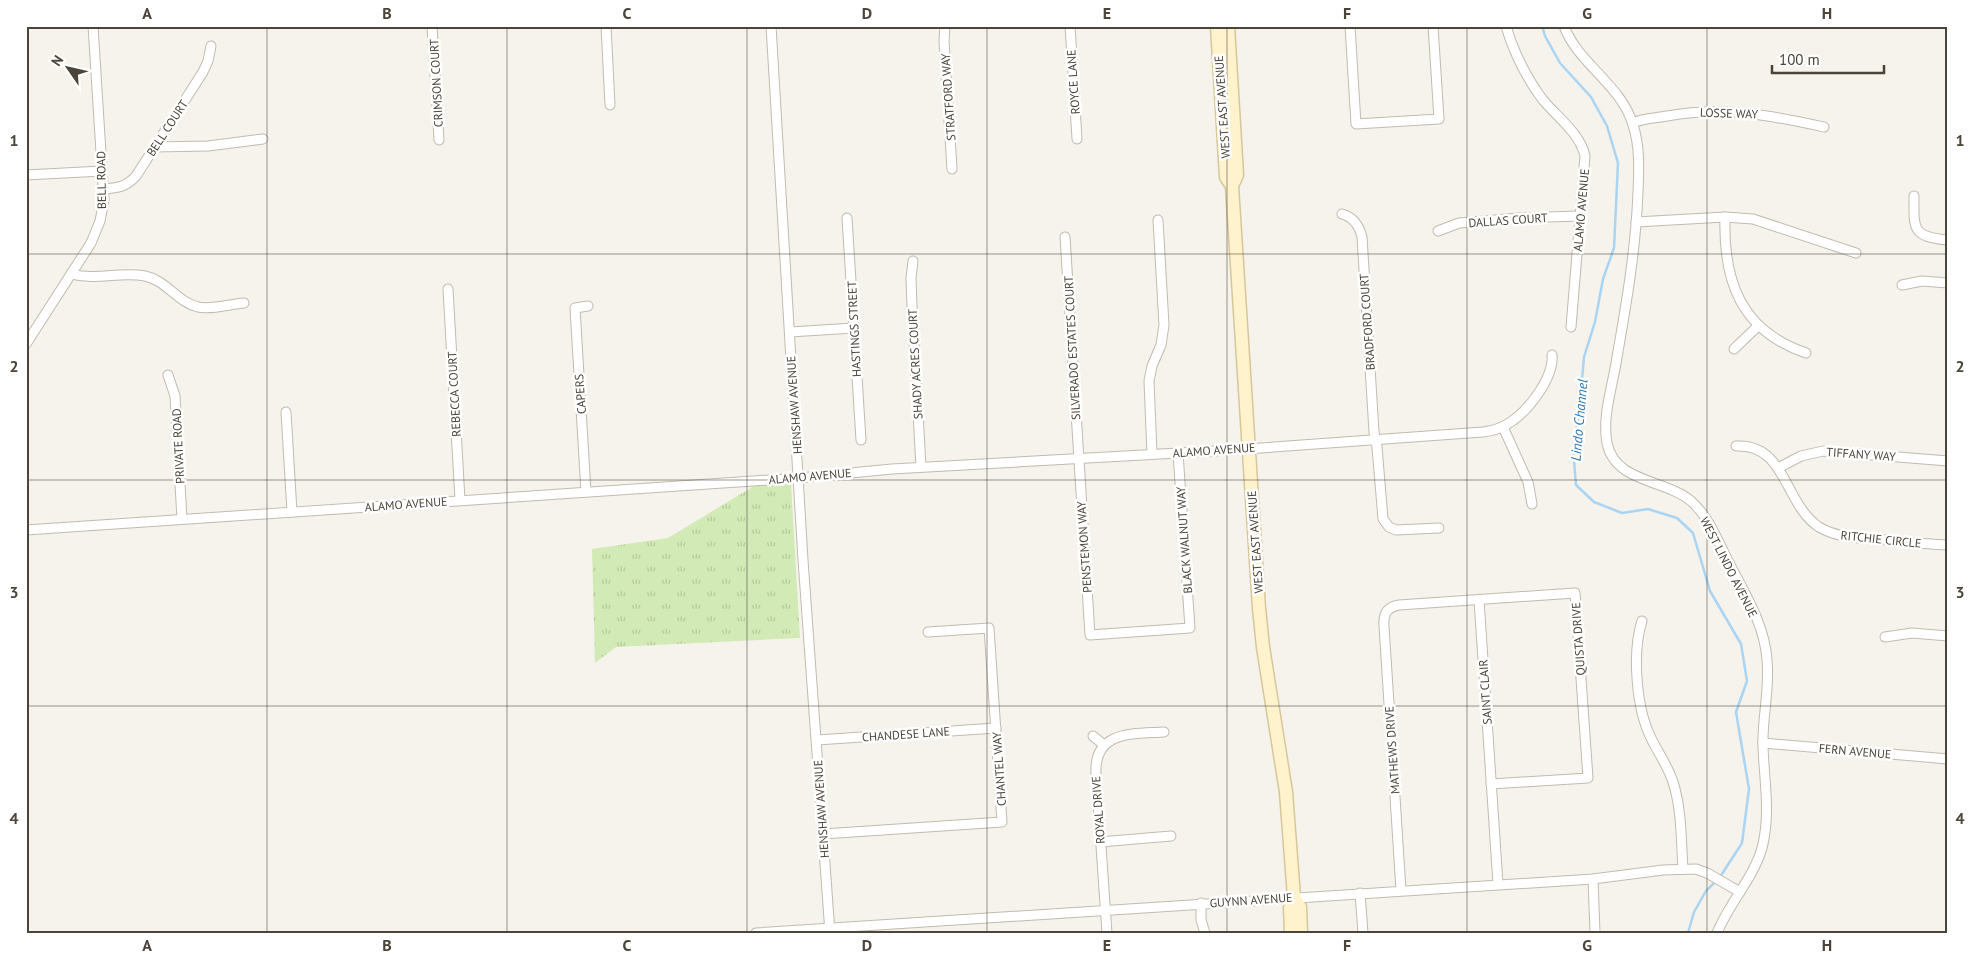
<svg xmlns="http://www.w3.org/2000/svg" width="1974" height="959" font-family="'PT Sans',sans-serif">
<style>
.grass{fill:url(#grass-tufts)}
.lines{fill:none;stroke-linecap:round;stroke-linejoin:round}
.stream{stroke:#a9d4f2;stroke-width:2.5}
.minor-casing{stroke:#c2bbae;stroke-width:11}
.secondary-casing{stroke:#d6c79b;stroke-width:15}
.minor{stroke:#fff;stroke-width:9}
.secondary{stroke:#fff3cd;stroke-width:12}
.grid{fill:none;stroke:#4b4439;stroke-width:1;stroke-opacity:0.55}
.labels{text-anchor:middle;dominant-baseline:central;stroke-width:5;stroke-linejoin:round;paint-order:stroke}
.street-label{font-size:12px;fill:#4b4439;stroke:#fff}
.water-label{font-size:14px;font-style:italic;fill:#2e7ab2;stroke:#fff}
.neatline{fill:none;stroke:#4b4439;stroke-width:2}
.grid-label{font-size:16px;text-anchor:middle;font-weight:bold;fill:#4b4439}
</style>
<defs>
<pattern id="grass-tufts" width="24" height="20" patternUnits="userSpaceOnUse" patternTransform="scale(1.25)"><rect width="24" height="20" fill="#d2eab5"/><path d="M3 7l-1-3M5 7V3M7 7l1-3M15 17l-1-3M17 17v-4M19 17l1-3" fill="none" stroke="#b6ca9c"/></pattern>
</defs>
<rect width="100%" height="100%" fill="#f6f3ec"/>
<polygon class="grass" points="791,484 800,638 616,647 595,663 592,549 668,538 754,486"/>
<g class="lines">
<polyline class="stream" points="1542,26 1545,36 1560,63 1591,97 1607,126 1618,163 1614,248 1603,279 1595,322 1584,357 1579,414 1573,449 1576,485 1594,502 1622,513 1648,509 1677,518 1693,533 1710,591 1741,644 1747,681 1736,712 1749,789 1742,843 1720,877 1706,891 1694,912 1688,933"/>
<g class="minor-casing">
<g id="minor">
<polyline points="432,26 439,140"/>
<polyline points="606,26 610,105"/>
<polyline points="771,26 803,560 830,933"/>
<polyline points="945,26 944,41 952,169"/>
<polyline points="1070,26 1077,139"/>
<polyline points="1350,26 1356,124 1439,119 1433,26"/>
<path d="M1506,26C1513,51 1527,79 1543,100C1557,117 1580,133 1585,156L1571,327"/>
<path d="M1564,26C1578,64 1621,84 1633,125C1640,146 1639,169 1638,191C1636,249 1626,306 1616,363C1612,388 1602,417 1607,443C1615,483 1665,479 1691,501C1709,517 1718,541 1728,561C1744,592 1765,625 1767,660C1770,689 1762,718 1763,746C1764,780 1771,814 1762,848C1753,879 1729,903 1717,933"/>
<path d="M1633,123C1643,118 1656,118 1667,116C1723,106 1770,115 1824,127"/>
<polyline points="154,147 208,146 263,139"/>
<polyline points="26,175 102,171"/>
<path d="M103,189C118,188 126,187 136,176L203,72L208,61L211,46"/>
<path d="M1914,196C1914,228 1911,237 1948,240"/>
<path d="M1342,214C1353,217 1359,225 1362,237L1374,432L1377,447L1383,519L1389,527L1396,530L1439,528"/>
<path d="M1725,217C1723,281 1741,331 1806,353"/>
<polyline points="847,218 861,440"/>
<polyline points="1636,222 1725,217 1753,219 1856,253"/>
<polyline points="1438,231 1459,223 1519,218 1579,216"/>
<polyline points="1065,237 1090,635 1190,628 1178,453"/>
<polyline points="913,261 911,278 912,306 921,467"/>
<path d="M71,274C97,281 120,271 145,276C166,280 177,302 198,307C212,310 230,304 244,303"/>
<polyline points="1902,285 1922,281 1948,283"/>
<polyline points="448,289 460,500"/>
<polyline points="790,332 854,328"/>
<polyline points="26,344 91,243 100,221 104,200 93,26"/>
<polyline points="1734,349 1758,326"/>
<polyline points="168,375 175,396 182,519"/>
<polyline points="286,412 292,512"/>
<polyline points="1503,427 1528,482 1532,504"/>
<path d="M1736,446C1786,443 1784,504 1819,527C1839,539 1864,538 1886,540C1907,542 1927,544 1948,545"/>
<polyline points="1152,454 1149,381 1152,366 1161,345 1164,325 1158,220"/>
<polyline points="1778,468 1801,456 1823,451 1948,461"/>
<polyline points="586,492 575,308 588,306"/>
<path d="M26,530L799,478L892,469L1233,450L1483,432C1491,431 1499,429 1506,425C1526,414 1554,379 1552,355"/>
<polyline points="1479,600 1498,884"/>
<path d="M1642,621C1632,652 1636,708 1651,738C1658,753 1668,766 1673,782C1682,810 1681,841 1683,869"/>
<polyline points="1885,637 1912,633 1948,636"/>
<polyline points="1093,736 1104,745"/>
<polyline points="817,740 996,728"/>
<polyline points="1763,743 1948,759"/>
<polyline points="823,834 1002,822 989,628 928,632"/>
<polyline points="1100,842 1171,836"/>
<polyline points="1593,879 1595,933"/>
<path d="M1401,890L1384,626C1383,614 1387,607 1399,605L1575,593L1588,778L1491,784"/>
<polyline points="1360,893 1363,933"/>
<polyline points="1201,903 1201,920 1205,933"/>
<polyline points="756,933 1593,879 1663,870 1696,869 1707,873 1740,892"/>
<path d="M1107,933L1096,773C1094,730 1134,734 1164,732"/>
</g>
</g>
<g class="secondary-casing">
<g id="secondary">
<polyline points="1217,26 1226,177 1232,186"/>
<polyline points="1228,26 1237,175 1232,186 1259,608 1263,647 1286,792 1294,897 1290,908 1291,933"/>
<polyline points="1294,897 1300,907 1301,933"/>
</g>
</g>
<use href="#minor" class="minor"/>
<use href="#secondary" class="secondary"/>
</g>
<path class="grid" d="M267,26V933M507,26V933M747,26V933M987,26V933M1227,26V933M1467,26V933M1707,26V933M26,254H1948M26,480H1948M26,706H1948"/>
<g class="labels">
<g class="street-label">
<text transform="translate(1073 82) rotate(-94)">ROYCE LANE</text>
<text transform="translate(436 83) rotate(-93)">CRIMSON COURT</text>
<text transform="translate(948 97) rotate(-94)">STRATFORD WAY</text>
<text transform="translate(1222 107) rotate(-94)">WEST EAST AVENUE</text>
<text transform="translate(1729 113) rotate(2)">LOSSE WAY</text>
<text transform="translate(167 128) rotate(-57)">BELL COURT</text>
<text transform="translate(101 180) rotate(-91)">BELL ROAD</text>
<text transform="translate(1581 210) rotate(-85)">ALAMO AVENUE</text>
<text transform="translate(1508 220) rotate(-4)">DALLAS COURT</text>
<text transform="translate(1367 322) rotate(-94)">BRADFORD COURT</text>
<text transform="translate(854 329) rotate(-93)">HASTINGS STREET</text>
<text transform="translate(1072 348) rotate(-93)">SILVERADO ESTATES COURT</text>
<text transform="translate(915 364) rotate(-93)">SHADY ACRES COURT</text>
<text transform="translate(454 394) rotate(-93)">REBECCA COURT</text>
<text transform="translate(580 394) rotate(-94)">CAPERS</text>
<text transform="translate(794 405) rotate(-94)">HENSHAW AVENUE</text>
<text transform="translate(178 446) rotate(-93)">PRIVATE ROAD</text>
<text transform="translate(1214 450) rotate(-4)">ALAMO AVENUE</text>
<text transform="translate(1861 454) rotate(4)">TIFFANY WAY</text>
<text transform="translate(810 476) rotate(-5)">ALAMO AVENUE</text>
<text transform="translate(406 504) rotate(-4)">ALAMO AVENUE</text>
<text transform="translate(1881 539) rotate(6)">RITCHIE CIRCLE</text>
<text transform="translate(1184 540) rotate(-94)">BLACK WALNUT WAY</text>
<text transform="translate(1255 542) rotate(-94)">WEST EAST AVENUE</text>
<text transform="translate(1084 547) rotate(-94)">PENSTEMON WAY</text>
<text transform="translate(1729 567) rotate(63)">WEST LINDO AVENUE</text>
<text transform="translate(1578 639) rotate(-94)">QUISTA DRIVE</text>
<text transform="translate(1485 692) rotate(-94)">SAINT CLAIR</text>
<text transform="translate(906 734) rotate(-4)">CHANDESE LANE</text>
<text transform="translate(1392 750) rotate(-94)">MATHEWS DRIVE</text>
<text transform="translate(1855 751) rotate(5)">FERN AVENUE</text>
<text transform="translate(999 769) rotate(-94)">CHANTEL WAY</text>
<text transform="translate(821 809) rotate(-94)">HENSHAW AVENUE</text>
<text transform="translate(1098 810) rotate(-94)">ROYAL DRIVE</text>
<text transform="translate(1251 900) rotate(-4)">GUYNN AVENUE</text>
</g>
<g class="water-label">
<text transform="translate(1579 420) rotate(-85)">Lindo Channel</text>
</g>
</g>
<rect width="1974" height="959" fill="none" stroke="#ffffff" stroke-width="55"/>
<g transform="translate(68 68) rotate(304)" stroke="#ffffff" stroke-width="4" paint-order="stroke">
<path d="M0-4L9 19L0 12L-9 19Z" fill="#4b4439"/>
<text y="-8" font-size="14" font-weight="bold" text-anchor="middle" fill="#4b4439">N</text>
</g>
<path d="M1772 65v8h112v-8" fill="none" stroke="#4b4439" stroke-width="2.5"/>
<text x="1779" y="65" font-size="15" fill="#4b4439" stroke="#ffffff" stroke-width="4" paint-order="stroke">100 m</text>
<rect x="28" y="28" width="1918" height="904" class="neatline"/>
<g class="grid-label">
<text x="147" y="19">A</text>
<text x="387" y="19">B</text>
<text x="627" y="19">C</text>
<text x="867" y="19">D</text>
<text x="1107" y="19">E</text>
<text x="1347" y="19">F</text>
<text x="1587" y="19">G</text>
<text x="1827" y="19">H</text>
<text x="14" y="146">1</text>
<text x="1960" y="146">1</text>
<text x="14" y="372">2</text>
<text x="1960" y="372">2</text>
<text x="14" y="598">3</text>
<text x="1960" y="598">3</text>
<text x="14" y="824">4</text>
<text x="1960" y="824">4</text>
<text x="147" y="951">A</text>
<text x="387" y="951">B</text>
<text x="627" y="951">C</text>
<text x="867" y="951">D</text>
<text x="1107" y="951">E</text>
<text x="1347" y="951">F</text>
<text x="1587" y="951">G</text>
<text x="1827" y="951">H</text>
</g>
</svg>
